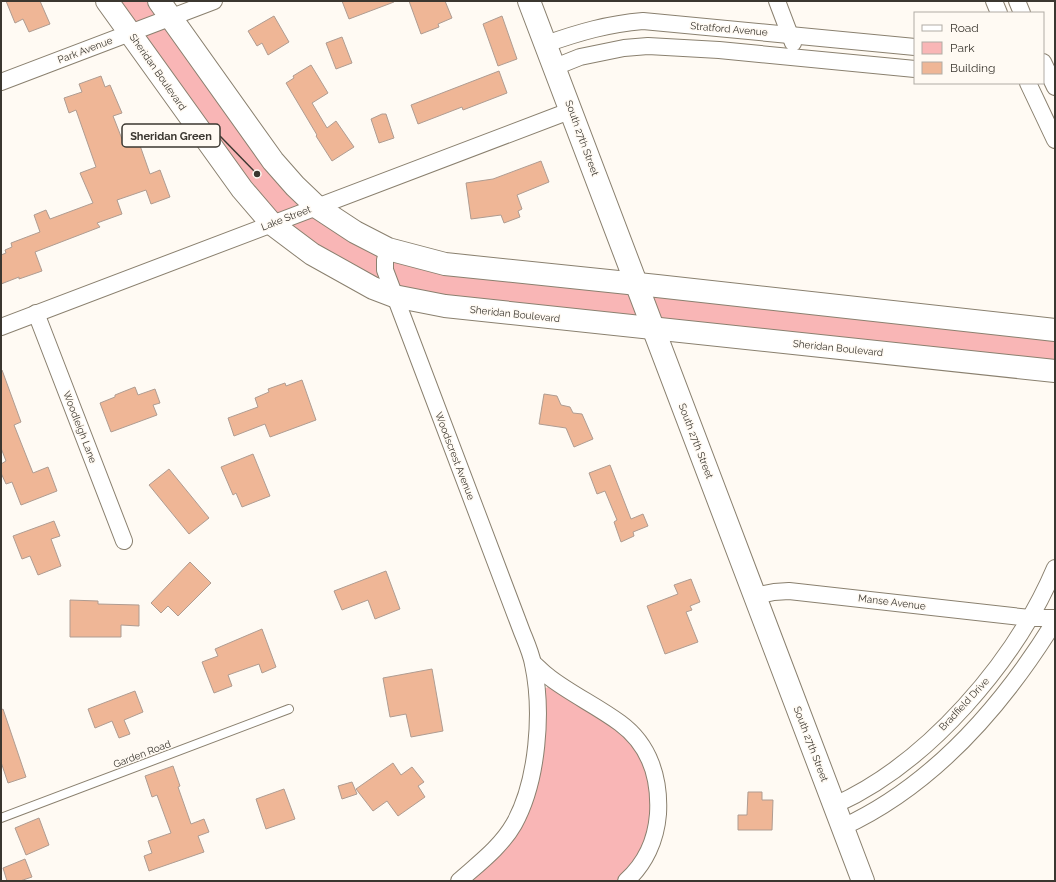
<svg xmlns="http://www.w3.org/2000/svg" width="1056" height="882" font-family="Raleway,sans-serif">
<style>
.green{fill:#f9b6b6}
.building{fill:#efb696;stroke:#af9c91}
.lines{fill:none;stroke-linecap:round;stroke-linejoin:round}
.lane-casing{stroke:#8a806f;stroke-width:10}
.street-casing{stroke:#8a806f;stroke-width:18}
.secondary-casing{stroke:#8a806f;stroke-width:24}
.lane{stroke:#fff;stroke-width:8}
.street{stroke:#fff;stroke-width:16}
.secondary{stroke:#fff;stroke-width:22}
.labels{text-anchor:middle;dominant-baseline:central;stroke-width:3;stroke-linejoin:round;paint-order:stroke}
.street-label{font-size:10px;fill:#3b3730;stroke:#fffaf3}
.leader{fill:none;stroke:#3b3730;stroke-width:1.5}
.callout-dot{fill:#3b3730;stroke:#fffaf3;stroke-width:1.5}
.callout{fill:#fffaf3;stroke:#3b3730;stroke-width:1.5}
.callout-label{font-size:11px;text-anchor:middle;font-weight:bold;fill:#3b3730}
</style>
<rect width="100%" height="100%" fill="#fffaf3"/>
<g class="green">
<polygon points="107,1 159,1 273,161 388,249 1055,330 1055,371 418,302 272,224"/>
<polygon points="548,687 552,687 614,725 634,746 643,762 651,787 650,836 620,881 471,881 518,827 543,689"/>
</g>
<g class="building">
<polygon points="6,1 40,1 50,24 29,32 23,19 15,23"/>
<polygon points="342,1 394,1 394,2 349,19"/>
<polygon points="409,1 445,1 452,18 438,24 439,27 421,34"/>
<polygon points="274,16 289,42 268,55 262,43 257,46 248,31"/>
<polygon points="502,16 517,59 498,66 483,24"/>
<polygon points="342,37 352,63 336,69 326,43"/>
<polygon points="311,65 328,93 312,103 327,128 336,121 354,147 332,161 316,136 317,135 286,83 294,78 293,76"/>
<polygon points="499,71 507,93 463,110 462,107 418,124 411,105"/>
<polygon points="101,76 105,87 110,85 122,113 113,116 122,139 136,134 150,174 160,170 170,197 151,204 146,190 117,200 122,214 97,223 100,227 35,252 42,271 19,279 19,277 1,284 1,255 6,253 5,250 12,247 11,243 40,232 34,215 46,210 50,219 93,203 80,173 96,167 76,110 69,113 64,98 82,92 79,84"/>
<polygon points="382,114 386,114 394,138 379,143 371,119"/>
<polygon points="541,161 549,182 517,195 522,209 518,211 520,217 504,223 501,215 471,219 466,183 493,179"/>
<polygon points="2,370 21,422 14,425 33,473 48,467 57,491 21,505 12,482 6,484 1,473 1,464 6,461 1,448 1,371"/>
<polygon points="302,380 316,420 270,437 265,424 234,436 228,418 258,407 255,398 269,392 268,389 285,383 286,386"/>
<polygon points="135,387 138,395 155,389 160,403 153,405 157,415 111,432 100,403 115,397 115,395"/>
<polygon points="544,394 557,396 561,405 570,407 573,413 582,414 593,439 574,447 566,428 539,424"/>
<polygon points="253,454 270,496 242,507 236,493 233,495 221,467"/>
<polygon points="610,465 631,519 643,514 648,526 633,532 634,536 621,542 614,522 617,520 605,491 597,494 589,473"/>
<polygon points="169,469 209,518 189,534 149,485"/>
<polygon points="54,521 60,536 51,539 61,566 38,575 30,556 22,559 13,536"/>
<polygon points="190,562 211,583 178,616 168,606 161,613 151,603"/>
<polygon points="386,571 400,609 375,619 368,600 342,610 334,591"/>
<polygon points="691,579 700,602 690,606 692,610 686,612 698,642 665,654 647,606 678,594 674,585"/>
<polygon points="70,600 98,601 98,604 139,605 139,626 121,625 121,637 70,637"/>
<polygon points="262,629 276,667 262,673 259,664 228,675 232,686 214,693 202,662 218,656 215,649"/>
<polygon points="432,669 443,731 411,737 406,714 390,717 383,678"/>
<polygon points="135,691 143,712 124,720 130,734 119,738 112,721 95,728 88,709"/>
<polygon points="3,709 26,777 8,783 1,762 1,710"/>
<polygon points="393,763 401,775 412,767 424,782 418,786 425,797 398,816 387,801 373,811 356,789"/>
<polygon points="173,766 180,786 178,787 191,824 204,819 209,832 198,836 204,852 149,871 144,856 152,853 148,841 171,833 157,795 152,797 145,776"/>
<polygon points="352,782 357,794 342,799 338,786"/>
<polygon points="284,789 295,819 266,829 256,799"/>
<polygon points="748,792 762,792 762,800 773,800 772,830 738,830 738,815 747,815"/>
<polygon points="39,818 49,845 26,855 15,828"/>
<polygon points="25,859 32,877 20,881 7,881 3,868"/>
</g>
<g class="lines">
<g class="lane-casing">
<polyline id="lane" points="1,818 289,709"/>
</g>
<g class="street-casing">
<g id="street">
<polyline points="777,1 793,43"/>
<polyline points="994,1 999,13"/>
<polyline points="1017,1 1022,13"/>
<path d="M546,44C580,32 608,24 643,21L915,47"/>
<polyline points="1043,62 1055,87"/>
<polyline points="555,67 580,57 624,48 648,46 719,50 915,69"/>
<polyline points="1,82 214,1"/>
<polyline points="1028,83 1055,140"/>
<path d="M388,249L385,260V270L522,632C526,642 531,653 533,664C543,711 538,781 514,824C501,847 478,864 459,881"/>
<polyline points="36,313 124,541"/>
<polyline points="1,327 572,110"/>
<polyline points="755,596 774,592 789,591 1030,618 1055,618"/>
<path d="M533,663C538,667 543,673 549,677C571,694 597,706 620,723C650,745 660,779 658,814C656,840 645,864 626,881"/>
<path d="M835,805C928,763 1015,662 1055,568"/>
<path d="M843,827C934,785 1003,705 1055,621"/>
</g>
</g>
<g class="secondary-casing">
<g id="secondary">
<polyline points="107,1 242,189 272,224 312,254 373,288 394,296 445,306 1055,371"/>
<polyline points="159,1 273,161 295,186 317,207 355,232 388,249 445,264 657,286 1055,330"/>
<polyline points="529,1 863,881"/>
</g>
</g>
<use href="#lane" class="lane"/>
<use href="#street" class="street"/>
<use href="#secondary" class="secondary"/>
</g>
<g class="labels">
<g class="street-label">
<text transform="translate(729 29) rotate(5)">Stratford Avenue</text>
<text transform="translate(85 50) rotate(-21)">Park Avenue</text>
<text transform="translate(158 72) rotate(55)">Sheridan Boulevard</text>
<text transform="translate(582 138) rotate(70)">South 27th Street</text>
<text transform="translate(286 218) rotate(-21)">Lake Street</text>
<text transform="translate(515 314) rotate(6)">Sheridan Boulevard</text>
<text transform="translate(838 348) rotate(6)">Sheridan Boulevard</text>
<text transform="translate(80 427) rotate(69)">Woodleigh Lane</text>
<text transform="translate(696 441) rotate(69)">South 27th Street</text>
<text transform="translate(455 456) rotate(69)">Woodscrest Avenue</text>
<text transform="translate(892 602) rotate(7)">Manse Avenue</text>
<text transform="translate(964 704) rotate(-47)">Bradfield Drive</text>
<text transform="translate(811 744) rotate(69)">South 27th Street</text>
<text transform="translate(142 754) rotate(-21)">Garden Road</text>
</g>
</g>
<path class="leader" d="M257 174L220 136"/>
<circle class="callout-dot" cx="257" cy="174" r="4"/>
<rect class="callout" x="122" y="124" width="98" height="23" rx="4"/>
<g class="callout-label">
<text x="171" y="140">Sheridan Green</text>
</g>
<rect width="1056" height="882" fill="none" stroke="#3b3730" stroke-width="4"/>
<rect x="914" y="12" width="130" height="72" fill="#fffaf3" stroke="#b1aca5"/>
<rect x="922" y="25" width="20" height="6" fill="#ffffff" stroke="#b1aca5"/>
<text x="950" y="32" font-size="12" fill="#3b3730">Road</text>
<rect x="922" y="42" width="20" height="12" fill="#f9b6b6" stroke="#b1aca5"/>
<text x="950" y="52" font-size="12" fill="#3b3730">Park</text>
<rect x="922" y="62" width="20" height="12" fill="#efb696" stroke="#b1aca5"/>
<text x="950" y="72" font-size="12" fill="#3b3730">Building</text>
</svg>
